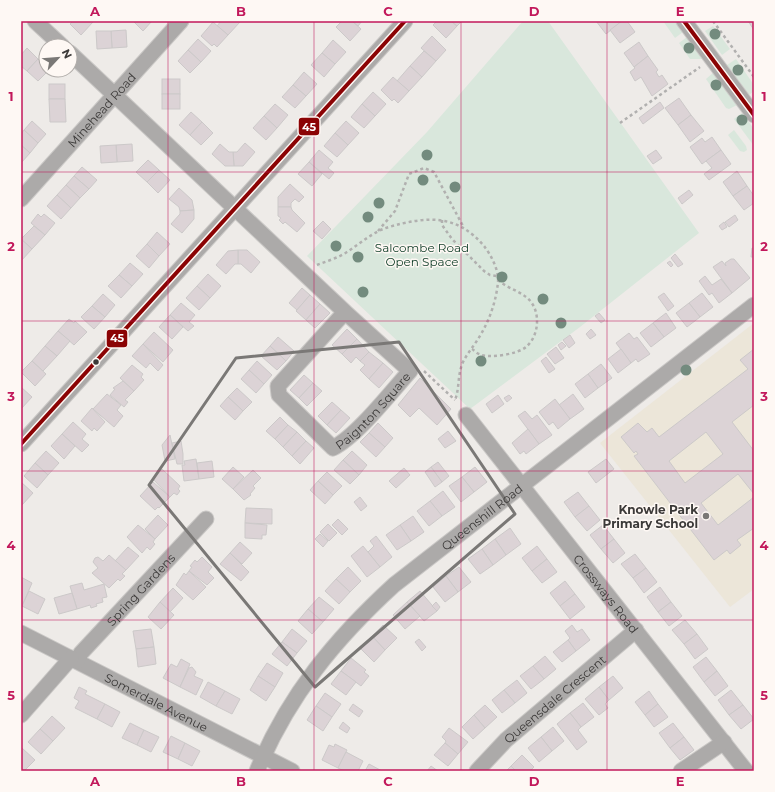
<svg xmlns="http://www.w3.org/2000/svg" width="775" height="792" font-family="Montserrat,sans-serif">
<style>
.education{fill:#ece6d9}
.green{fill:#d9e7dc}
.building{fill:#dcd3d6;stroke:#ccc9c9;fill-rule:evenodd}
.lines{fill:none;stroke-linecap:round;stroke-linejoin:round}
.minor-casing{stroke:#cac8c6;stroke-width:17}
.path{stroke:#b1b0af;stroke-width:2.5;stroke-dasharray:3 3;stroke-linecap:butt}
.minor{stroke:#acaaa9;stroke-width:15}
.bus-1-casing{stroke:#fef8f4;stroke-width:7}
.bus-1{stroke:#8b0304;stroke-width:4}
.tree{fill:#738b7e}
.marked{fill:none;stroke:#7a7876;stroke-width:3;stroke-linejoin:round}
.grid{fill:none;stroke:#c2185b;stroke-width:1;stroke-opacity:0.55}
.bus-dot{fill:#3c3a39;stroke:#fef8f4;stroke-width:1.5}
.poi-dot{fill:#7a7876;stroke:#fef8f4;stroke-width:1.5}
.labels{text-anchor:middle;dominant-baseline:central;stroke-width:3;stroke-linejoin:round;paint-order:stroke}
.street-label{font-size:12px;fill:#3c3a39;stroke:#fef8f4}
.park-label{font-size:12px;fill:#0e3d27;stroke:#fef8f4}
.poi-label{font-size:12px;font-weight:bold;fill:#3c3a39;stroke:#fef8f4;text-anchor:end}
.line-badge{stroke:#fef8f4;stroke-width:1.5}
.badge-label{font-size:11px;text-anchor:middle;font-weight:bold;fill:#fff}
.neatline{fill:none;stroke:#c2185b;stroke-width:1.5}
.grid-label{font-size:13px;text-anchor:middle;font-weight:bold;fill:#c2185b}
</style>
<rect width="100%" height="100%" fill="#eeebe8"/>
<polygon class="education" points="754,323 754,589 730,607 600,443"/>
<g class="green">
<polygon points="523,21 548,21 699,233 580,327 470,409 307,256 427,132"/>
<polygon points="663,21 675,21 683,32 675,38"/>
<polygon points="713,26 730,49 722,55 705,31"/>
<polygon points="687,37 703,59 690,59 679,43"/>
<polygon points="736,59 754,85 754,91 749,95 727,65"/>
<polygon points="713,73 737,105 729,109 726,108 706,79"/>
<polygon points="742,113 754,129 754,146 734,119"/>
<polygon points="734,130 746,146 747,150 744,152 740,151 728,135"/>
</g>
<g class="building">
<polygon points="73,21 92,21 93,22 81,35 70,24"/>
<polygon points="133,21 152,21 143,31"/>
<polygon points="221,21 239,21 240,22 228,35 217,26"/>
<polygon points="342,21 352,21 361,29 350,41 336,27"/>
<polygon points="352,21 362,21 358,26"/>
<polygon points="437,21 451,21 457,26 446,38 433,25"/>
<polygon points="451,21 462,21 457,26"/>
<polygon points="596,21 622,21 606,34"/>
<polygon points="622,21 627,21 635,32 620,43 610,30"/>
<polygon points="748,21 754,21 754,30"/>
<polygon points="213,22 228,35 217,47 214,44 212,46 201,36"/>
<polygon points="126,30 127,47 112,48 111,31"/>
<polygon points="96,31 111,31 112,48 97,49"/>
<polygon points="432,36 446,50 436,61 421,48"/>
<polygon points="198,39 211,51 201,62 188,50"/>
<polygon points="333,40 346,52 335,64 322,53"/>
<polygon points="639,42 648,56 634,67 624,53"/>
<polygon points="27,48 38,59 27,71 21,66 21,55"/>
<polygon points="188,50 201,62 190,73 178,61"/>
<polygon points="424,51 436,61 422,77 410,66"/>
<polygon points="322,53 335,64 324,77 311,65"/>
<polygon points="648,56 658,70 656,72 659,77 662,75 668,84 652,96 641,77 635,81 630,72 635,68 634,67"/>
<polygon points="38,59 46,65 46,70 49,70 38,81 27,71"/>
<polygon points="410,66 422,77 409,91 397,81"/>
<polygon points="304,72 317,84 306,96 293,85"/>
<polygon points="393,77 409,91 398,103 394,99 392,101 381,90"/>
<rect x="162" y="79" width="18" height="15"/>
<rect x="49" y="84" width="16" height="15"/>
<polygon points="293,85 306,96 295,108 282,97"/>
<polygon points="373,92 386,104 375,116 362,104"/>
<rect x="162" y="94" width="18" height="15"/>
<polygon points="679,98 691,115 678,125 665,108"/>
<polygon points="49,99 65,99 66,122 50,122"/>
<polygon points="660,102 664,108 643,124 639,118"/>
<polygon points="275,104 288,115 277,128 264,116"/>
<polygon points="362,104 375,116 364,128 351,117"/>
<polygon points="191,112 202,122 190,135 179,125"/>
<polygon points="691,115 704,131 690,142 678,125"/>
<polygon points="264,116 277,128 266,140 253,128"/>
<polygon points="32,121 46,134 38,143 24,130"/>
<polygon points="346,121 359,133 348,145 335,133"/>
<polygon points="202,122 213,133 201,145 190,135"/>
<polygon points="24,130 38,143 30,153 21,145 21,134"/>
<polygon points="335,133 348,145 337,157 324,146"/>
<polygon points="712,137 721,150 702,164 690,147 702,138 705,142"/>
<polygon points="245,143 255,152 243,166 234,166 233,152 237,152"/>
<polygon points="132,144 133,161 117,162 116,145"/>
<polygon points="220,144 229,152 233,152 234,166 225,166 212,154"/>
<polygon points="21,145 30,153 21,163"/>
<polygon points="116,145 117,162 101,163 100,146"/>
<polygon points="319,150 333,162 328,168 334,173 329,179 309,162"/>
<polygon points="656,150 662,158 653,164 647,156"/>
<polygon points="721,150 731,164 709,180 704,174 712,168 706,161"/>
<polygon points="148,160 159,170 147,182 136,172"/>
<polygon points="309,162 322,174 312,186 298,174"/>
<polygon points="82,167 97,180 89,189 74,176"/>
<polygon points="159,170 170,180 158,193 147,182"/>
<polygon points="737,171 747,186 733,196 723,182"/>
<polygon points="74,176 89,189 80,198 66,185"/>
<polygon points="290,184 304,197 299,202 295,199 291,203 291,207 278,207 278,197"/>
<polygon points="66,185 80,198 71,208 57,195"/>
<polygon points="747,186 754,196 754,203 744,210 733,196"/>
<polygon points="179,188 192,200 194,210 180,211 179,207 169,199"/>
<polygon points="689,190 693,195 682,204 678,198"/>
<polygon points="57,195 71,208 61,219 47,206"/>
<polygon points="278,207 291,207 292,210 305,223 297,232 285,222 283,224 279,220 281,218 278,216"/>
<polygon points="194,210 194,219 182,233 171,224 180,214 180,211"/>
<polygon points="38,214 41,217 44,214 55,223 45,235 31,223"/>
<polygon points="735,215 738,220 729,227 725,222"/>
<polygon points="323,221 331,229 322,239 313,231"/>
<polygon points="724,222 727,227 722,230 719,226"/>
<polygon points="34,226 45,235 32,249 21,239"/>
<polygon points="157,232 170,244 159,256 147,244"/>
<polygon points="21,239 32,249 21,261"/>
<polygon points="147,244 159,256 149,268 136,256"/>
<polygon points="752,248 754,248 754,257 751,257"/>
<polygon points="238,250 247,250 260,262 251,273 241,264 238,264"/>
<polygon points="238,250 238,264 235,264 226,274 216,265 228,251"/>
<polygon points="675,254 683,264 678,267 671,258"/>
<polygon points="731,259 734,259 750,278 732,293 713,267 722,261 726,266 725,263"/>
<polygon points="670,261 673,265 671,267 667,263"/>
<polygon points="130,263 143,274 132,286 119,275"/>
<polygon points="208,274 221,286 210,298 197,286"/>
<polygon points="119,275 132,286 121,298 108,286"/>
<polygon points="705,276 712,285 721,279 732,293 719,303 712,293 709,295 699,281"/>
<polygon points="197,286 210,298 199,310 186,298"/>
<polygon points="302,288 310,295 297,310 289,303"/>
<polygon points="664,293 674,306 668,311 658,297"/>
<polygon points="702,293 713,307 700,317 689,303"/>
<polygon points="103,294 115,305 105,317 92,306"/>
<polygon points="310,295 320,304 306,320 296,311"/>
<polygon points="181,303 195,315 189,322 194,326 188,331 170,315"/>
<polygon points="689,303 700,317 687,327 676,313"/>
<polygon points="320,304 330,313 315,328 306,320"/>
<polygon points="92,306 105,317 94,329 81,317"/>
<polygon points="599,313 605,320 601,323 595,316"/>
<polygon points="666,313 676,328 664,337 653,323"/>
<polygon points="170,315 183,327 172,339 159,327"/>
<polygon points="69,319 74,323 75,321 87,332 74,345 58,331"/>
<polygon points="653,323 664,337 651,347 640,333"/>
<polygon points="347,329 357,339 342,354 332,345"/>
<polygon points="591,329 596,335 590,339 586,334"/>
<polygon points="58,331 70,341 57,356 45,346"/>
<polygon points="154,332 173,350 163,362 143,344"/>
<polygon points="629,333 634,339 637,337 650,354 638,362 636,359 631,363 616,343"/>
<polygon points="570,335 575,343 569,348 563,340"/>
<polygon points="278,337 294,351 286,361 270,346"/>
<polygon points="357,339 369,352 360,361 356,357 351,363 342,354"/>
<polygon points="562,342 566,346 561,350 558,345"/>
<polygon points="143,344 163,365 158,371 150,363 146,368 132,356"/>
<polygon points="45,346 57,356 43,371 32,361"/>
<polygon points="270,346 286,361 277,370 261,356"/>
<polygon points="556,347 564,358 555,364 547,354"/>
<polygon points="621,349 631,363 618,373 608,359"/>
<path d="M754,349V405L732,422L754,451V494L738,474L701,503L718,525L754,497V528L737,540L741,545L730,554L727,550L714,560L634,456L638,454L636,451L634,453L621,437L638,423L647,432L652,428L659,437L748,369L740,360ZM706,432L723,454L685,483L669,461Z"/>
<polygon points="369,352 383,363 369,379 360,370 365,365 360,361"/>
<polygon points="546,357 555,369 549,373 541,361"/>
<polygon points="32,361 46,374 35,386 21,372"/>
<polygon points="257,361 272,375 264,384 249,370"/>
<polygon points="383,363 393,372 379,388 369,379"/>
<polygon points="601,364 612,378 598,388 588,374"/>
<polygon points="132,365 143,374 141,377 144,380 134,391 120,378"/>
<polygon points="249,370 264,384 256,393 241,379"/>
<polygon points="588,374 598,388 585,398 575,384"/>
<polygon points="304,375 313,383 299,398 290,390"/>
<polygon points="420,378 451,409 437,425 419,408 410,417 398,405"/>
<polygon points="123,381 134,391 125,400 128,402 124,407 110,395 115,389 113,388"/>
<polygon points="313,383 322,391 307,406 299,398"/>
<polygon points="21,387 32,397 21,409"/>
<polygon points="237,388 252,402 243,411 228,397"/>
<polygon points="107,394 121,405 117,410 123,416 114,427 93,409"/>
<polygon points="573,394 584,409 570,419 559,405"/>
<polygon points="498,395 504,404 492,413 486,404"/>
<polygon points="509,395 512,398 507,402 504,398"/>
<polygon points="228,397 243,411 235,420 220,406"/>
<polygon points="555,399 570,419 558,429 553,422 549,425 539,412"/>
<polygon points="332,402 341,410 327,425 318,416"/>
<polygon points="92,408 105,422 97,431 94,428 92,431 81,421"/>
<polygon points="341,410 350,418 336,433 327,425"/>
<polygon points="525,411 532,419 537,415 552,435 539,444 518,416"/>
<polygon points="280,417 288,425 275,439 266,431"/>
<polygon points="73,422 86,434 82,439 89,445 82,452 62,434"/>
<polygon points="378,423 393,438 385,447 369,433"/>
<polygon points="288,425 297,432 283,447 275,439"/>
<polygon points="528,429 539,444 526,454 524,451 520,454 512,443"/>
<polygon points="448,431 456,441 445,448 438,439"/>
<polygon points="297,432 306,441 292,456 283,447"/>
<polygon points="369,433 385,447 376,457 360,442"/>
<polygon points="62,434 75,446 64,459 51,446"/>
<polygon points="170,435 175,459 165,461 162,445"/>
<polygon points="181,441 183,454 183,464 177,464 172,443"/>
<polygon points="306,441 314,448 300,464 292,456"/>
<polygon points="46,451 59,463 48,475 35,463"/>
<polygon points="352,451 367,465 359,475 343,460"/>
<polygon points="196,459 199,479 184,481 182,465 185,465 184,461"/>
<polygon points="606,459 614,469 596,483 588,472"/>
<polygon points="343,460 359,475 350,484 334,470"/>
<polygon points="212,461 214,477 199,479 197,463"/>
<polygon points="438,462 449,476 442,482 431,467"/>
<polygon points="35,463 48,475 37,488 24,476"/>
<polygon points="233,467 244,477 233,489 222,479"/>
<polygon points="431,467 442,482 435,487 425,472"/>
<polygon points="475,467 487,482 474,492 462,477"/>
<polygon points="404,468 410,475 396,488 389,481"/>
<polygon points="162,469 180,486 178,489 180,491 177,495 174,493 170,497 153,479"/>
<polygon points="253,470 261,478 253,486 255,488 250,494 251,495 244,500 233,489"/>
<polygon points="327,472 342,486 333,495 318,481"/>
<polygon points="462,477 474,492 461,502 449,486"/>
<polygon points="318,481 333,495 325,504 310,490"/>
<polygon points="21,482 33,493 22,505 21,504"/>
<polygon points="153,482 170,497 159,508 158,507 155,510 140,496"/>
<polygon points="443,491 455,507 442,516 430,501"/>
<polygon points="578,492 589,506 575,517 564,502"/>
<polygon points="360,497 367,506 361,511 354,502"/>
<polygon points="430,501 442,516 429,526 417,511"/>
<polygon points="589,506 600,520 587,531 575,517"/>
<polygon points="246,508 272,509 272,524 245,523"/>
<polygon points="158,515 168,525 155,539 145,529"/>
<polygon points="413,516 424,532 411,541 400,525"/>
<polygon points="338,519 348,529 342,535 332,525"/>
<polygon points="245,523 267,525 266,535 262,535 262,539 245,538"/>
<polygon points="328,524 337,533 329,541 320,532"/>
<polygon points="138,525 155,539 153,542 155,544 150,550 147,547 142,553 127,537"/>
<polygon points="400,525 411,541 397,550 386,535"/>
<polygon points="603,525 614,539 601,549 590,535"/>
<polygon points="510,528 521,544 506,555 495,539"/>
<polygon points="320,534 328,541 323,547 315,539"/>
<polygon points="376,536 392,557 380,567 368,552 374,546 370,541"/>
<polygon points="495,539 506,555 493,565 482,549"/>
<polygon points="614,539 625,553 613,563 601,549"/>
<polygon points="240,542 252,553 242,564 230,553"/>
<polygon points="363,546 380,567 367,577 351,556"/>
<polygon points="537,546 547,559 532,571 522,558"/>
<polygon points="128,547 139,556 126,570 115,561"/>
<polygon points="482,549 493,565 480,574 468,559"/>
<polygon points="230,553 249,572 241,581 220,564"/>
<polygon points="635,554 646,568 633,578 621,564"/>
<polygon points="109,555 126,570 122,574 125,576 120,581 118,579 109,588 92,573 98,568 93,562 95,558 98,557 103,561"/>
<polygon points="202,557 212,567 208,572 214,578 207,585 189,571 192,567 190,566 195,560 197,562"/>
<polygon points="547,559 557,572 542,583 532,571"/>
<polygon points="348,567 361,581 350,592 336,579"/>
<polygon points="459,567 471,582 458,592 446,576"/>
<polygon points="646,568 657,582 644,593 633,578"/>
<polygon points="189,571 206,587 193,600 176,585 184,573 186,575"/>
<polygon points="446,576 458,592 445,602 433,587"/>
<polygon points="21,577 32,583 22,606 21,606"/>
<polygon points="336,579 350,592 339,604 325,591"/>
<polygon points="565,581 575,594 560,606 550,593"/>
<polygon points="82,583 84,590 104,584 107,597 102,598 103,602 96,604 97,606 91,608 90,605 77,609 70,586"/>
<polygon points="660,587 671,602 658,612 647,597"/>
<polygon points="173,588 183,598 170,612 160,602"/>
<polygon points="29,591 45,599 38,614 22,606"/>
<polygon points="420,591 437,611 424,621 407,602"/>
<polygon points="72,593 77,609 59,614 54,598"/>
<polygon points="575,594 585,607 570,619 560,606"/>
<polygon points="319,597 334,609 323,622 308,609"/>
<polygon points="160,602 174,615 161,629 148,617"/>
<polygon points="407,602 420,616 405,629 393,615"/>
<polygon points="436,602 440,607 437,611 432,606"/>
<polygon points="671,602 682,616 669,626 658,612"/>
<polygon points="308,609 323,622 312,634 298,621"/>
<polygon points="685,620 697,634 684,644 672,630"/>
<polygon points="383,625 397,638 385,650 372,636"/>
<polygon points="572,625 577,632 582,629 590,640 576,651 568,640 570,638 565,631"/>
<polygon points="151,629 154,647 136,649 133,631"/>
<polygon points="292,629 307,641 297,653 282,642"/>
<polygon points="697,634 708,649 695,659 684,644"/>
<polygon points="372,636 385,650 374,662 360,648"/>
<polygon points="419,639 426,647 422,651 415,642"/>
<polygon points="568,640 576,651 562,662 553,652"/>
<polygon points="282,642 297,653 287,666 272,654"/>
<polygon points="154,647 156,664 138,667 136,649"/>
<polygon points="545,656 556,669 544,679 533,666"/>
<polygon points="706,657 717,671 704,682 693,667"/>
<polygon points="351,658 366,670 364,672 369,676 361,686 341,671"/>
<polygon points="181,659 190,664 180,687 163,678 171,664 177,667"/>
<polygon points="267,663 283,673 275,687 258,676"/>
<polygon points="533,666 544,679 531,689 520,676"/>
<polygon points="192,667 196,672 194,676 203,680 196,695 180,687 189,668"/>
<polygon points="341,671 356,682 346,695 331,684"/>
<polygon points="717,671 728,686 715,696 704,682"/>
<polygon points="258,676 275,687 266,701 250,690"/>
<polygon points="613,676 623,688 609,700 599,687"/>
<polygon points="517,680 527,693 515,703 504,690"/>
<polygon points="208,682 225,691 216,706 200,697"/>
<polygon points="79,687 87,691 85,694 105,704 97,719 75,708 79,701 74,698"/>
<polygon points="599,687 609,700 605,704 608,708 599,715 585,699"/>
<polygon points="504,690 515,703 502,713 492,700"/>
<polygon points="731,690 743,705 729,715 718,700"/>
<polygon points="225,691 240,699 232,714 216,706"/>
<polygon points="649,691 658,704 645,715 635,702"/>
<polygon points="325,693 341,704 332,717 316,706"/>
<polygon points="583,703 594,717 581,727 570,713"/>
<polygon points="105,704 120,712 112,727 97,719"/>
<polygon points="353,704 363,711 359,717 349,710"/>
<polygon points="658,704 668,717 654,727 645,715"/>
<polygon points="485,705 497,717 485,728 474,715"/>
<polygon points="743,705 754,719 741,729 729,715"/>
<polygon points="316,706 332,717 323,731 307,720"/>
<polygon points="570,713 581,727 578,730 587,742 577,750 557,724"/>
<polygon points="474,715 485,728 473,739 462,727"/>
<polygon points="52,716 65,728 53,741 40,729"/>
<polygon points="343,722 350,728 347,733 339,728"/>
<polygon points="130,723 144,730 137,745 122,738"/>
<polygon points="673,723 684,737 670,748 659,733"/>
<polygon points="553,727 564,741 552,751 541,737"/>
<polygon points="449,728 468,742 458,754 445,743 446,741 442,737"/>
<polygon points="40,729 53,741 41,754 28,742"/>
<polygon points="144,730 159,737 151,752 137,745"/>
<polygon points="171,736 185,743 178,759 163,752"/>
<polygon points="541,737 552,751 539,762 528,748"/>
<polygon points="684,737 694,750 680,760 670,748"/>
<polygon points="185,743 200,751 192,766 178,759"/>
<polygon points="445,743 458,754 448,766 434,755"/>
<polygon points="335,744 347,750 338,768 322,760 329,745 334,747"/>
<polygon points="22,748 35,760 24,771 21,771"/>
<polygon points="346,752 363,761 358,771 344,771 338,768"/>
<polygon points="522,755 534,767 530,771 516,771 511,766"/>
<polygon points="369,764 382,771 365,771"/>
<polygon points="431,766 438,771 427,771"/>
<polygon points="511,766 516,771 506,771"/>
</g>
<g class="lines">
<g class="minor-casing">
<g id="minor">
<polyline points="35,21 62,46"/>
<polyline points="684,21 754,115"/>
<path id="s1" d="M70,53L345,312L278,386L279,395L333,448C357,436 391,392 410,371L345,312"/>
<path id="s2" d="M21,199L181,21"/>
<path id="s3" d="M466,415L746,771"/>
<polyline points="21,444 405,21"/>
<path id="s4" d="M21,633L292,771"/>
<path id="s5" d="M77,661L81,653L206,519"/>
<polyline points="21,715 71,658"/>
<path id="s6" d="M257,771C288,696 335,639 394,585L754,305"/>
<path id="s7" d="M477,771L506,740L636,630"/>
<polyline points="681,771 724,742"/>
</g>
</g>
<g class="path">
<polyline points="713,21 754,77"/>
<polyline points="620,123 700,67"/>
<polyline points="442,220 442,225 452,239 484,271 490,275 497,276"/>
<polyline points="378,231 395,211 409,174 424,168 434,172 463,226"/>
<path d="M317,265C327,261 338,258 347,252C361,243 374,231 389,227C427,216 457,214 484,246C491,255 499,270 498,282C496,302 489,322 478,339C473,347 467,354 463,362C457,376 460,387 455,400"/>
<path d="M472,349C474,350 476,353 479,354C489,359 518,354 526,347C538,337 540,317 533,305C526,292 509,290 498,280"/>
<polyline points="424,371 455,400"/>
</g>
<use href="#minor" class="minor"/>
<g class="bus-1-casing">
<g id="bus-1">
<polyline points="684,21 754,115"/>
<polyline points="21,444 405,21"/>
</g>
</g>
<use href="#bus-1" class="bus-1"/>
</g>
<g class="tree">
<circle cx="715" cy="34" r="5.5"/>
<circle cx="689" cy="48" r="5.5"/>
<circle cx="738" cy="70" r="5.5"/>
<circle cx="716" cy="85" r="5.5"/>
<circle cx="742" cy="120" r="5.5"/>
<circle cx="427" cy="155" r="5.5"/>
<circle cx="423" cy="180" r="5.5"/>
<circle cx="455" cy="187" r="5.5"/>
<circle cx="379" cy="203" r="5.5"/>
<circle cx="368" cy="217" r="5.5"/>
<circle cx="336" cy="246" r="5.5"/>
<circle cx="358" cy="257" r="5.5"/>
<circle cx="502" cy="277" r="5.5"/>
<circle cx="363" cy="292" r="5.5"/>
<circle cx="543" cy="299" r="5.5"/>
<circle cx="561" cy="323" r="5.5"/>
<circle cx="481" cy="361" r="5.5"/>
<circle cx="686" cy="370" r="5.5"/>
</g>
<path class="marked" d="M399,342L515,514L315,687L149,485L236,358Z"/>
<path class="grid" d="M168,21V771M314,21V771M461,21V771M607,21V771M21,172H754M21,321H754M21,471H754M21,620H754"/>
<circle class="bus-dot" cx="96" cy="362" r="3.5"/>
<circle class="poi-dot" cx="706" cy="516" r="4"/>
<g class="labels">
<g class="street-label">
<text stroke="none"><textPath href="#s2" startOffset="120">Minehead Road</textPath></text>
<text stroke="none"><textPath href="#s1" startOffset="617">Paignton Square</textPath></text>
<text stroke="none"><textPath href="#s6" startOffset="344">Queenshill Road</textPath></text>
<text stroke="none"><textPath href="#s5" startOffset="96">Spring Gardens</textPath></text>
<text stroke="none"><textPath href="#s3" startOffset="227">Crossways Road</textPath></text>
<text stroke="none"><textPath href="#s7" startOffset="106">Queensdale Crescent</textPath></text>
<text stroke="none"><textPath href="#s4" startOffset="152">Somerdale Avenue</textPath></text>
</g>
<g class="park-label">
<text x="422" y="247">Salcombe Road<tspan x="422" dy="14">Open Space</tspan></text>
</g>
<g class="poi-label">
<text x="698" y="509">Knowle Park<tspan x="698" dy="14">Primary School</tspan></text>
</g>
</g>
<g class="line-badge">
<rect x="298" y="117" width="22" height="19" rx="4" fill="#8b0304"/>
<rect x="106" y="329" width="22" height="19" rx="4" fill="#8b0304"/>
</g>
<g class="badge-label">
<text x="309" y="131">45</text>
<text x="117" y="342">45</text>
</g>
<rect width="775" height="792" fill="none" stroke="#fef8f4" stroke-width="44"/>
<g transform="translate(58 58) rotate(64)"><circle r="19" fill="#fef8f4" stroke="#b0aca9"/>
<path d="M0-3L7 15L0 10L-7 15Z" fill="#7a7876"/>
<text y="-6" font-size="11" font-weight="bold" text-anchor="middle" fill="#3c3a39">N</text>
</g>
<rect x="22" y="22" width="731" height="748" class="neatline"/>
<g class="grid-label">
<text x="95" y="16">A</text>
<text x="241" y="16">B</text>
<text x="388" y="16">C</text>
<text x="534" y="16">D</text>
<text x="680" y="16">E</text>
<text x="11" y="101">1</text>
<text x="764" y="101">1</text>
<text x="11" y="251">2</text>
<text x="764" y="251">2</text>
<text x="11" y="401">3</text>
<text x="764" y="401">3</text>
<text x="11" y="550">4</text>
<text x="764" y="550">4</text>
<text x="11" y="700">5</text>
<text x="764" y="700">5</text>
<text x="95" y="786">A</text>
<text x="241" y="786">B</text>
<text x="388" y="786">C</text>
<text x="534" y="786">D</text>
<text x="680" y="786">E</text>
</g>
</svg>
